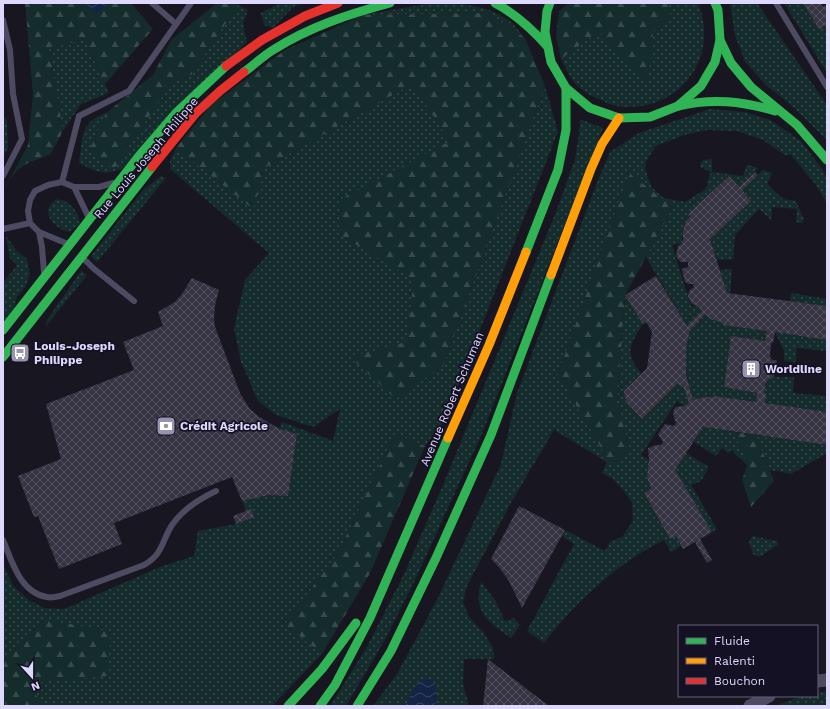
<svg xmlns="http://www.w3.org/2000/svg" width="830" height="709" font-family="'Work Sans',sans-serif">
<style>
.grass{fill:url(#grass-dots)}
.forest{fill:url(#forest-firs)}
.water{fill:url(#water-waves)}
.building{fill:url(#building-cross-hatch);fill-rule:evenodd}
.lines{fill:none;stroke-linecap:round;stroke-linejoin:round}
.lane{stroke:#4d4b61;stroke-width:6}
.street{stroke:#4d4b61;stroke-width:13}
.fast{stroke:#30b455;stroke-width:9}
.slow{stroke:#ff9f0a;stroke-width:9}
.jam{stroke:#e5322d;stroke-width:9}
.labels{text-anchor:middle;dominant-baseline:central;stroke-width:3.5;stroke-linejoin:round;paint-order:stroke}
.street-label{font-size:12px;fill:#ddd8fc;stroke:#151125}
.poi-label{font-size:12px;font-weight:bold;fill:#ddd8fc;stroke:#151125;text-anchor:start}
</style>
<defs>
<pattern id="grass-dots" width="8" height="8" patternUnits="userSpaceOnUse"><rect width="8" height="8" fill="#152c2c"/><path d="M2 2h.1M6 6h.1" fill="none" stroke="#374a4c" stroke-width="1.8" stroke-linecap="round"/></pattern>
<pattern id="forest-firs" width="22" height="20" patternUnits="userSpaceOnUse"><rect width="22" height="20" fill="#152c2c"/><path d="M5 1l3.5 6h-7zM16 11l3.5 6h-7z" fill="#374a4c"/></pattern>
<pattern id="water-waves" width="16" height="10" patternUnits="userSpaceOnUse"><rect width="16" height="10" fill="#132544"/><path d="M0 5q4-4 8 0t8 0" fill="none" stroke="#354460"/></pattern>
<pattern id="building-cross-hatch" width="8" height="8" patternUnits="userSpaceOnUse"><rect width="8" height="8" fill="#363442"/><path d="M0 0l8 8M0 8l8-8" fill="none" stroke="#53515e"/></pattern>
</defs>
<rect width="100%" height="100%" fill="#181620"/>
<g class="grass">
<polygon points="280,3 304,3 293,7 273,28 264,25 261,13"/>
<path d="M431,3C458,3 486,4 508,20C515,24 520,33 525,38L488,13L363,15Z"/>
<path d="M668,3H698C721,59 677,115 617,106C612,105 607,103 603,101C592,97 580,90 573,81C568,74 565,66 561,59L599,31H653L670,16Z"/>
<polygon points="730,3 757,3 827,105 827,140 792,106 766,85 745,62 735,35"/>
<polygon points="784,3 803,3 819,29 827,24 827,73"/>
<path d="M238,5L248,10L243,24L247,42L122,169L106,173L93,170L79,163C83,139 79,122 106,113L89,151L114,168L172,82L191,75Z"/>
<polygon points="84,39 109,93 81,104 63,131 49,49"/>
<polygon points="412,84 450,141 342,236 415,280 406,342 443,366 545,86 558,132 444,421 425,446 395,434 338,553 286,624 322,654 272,706 40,706 32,683 44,619 3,665 3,563 13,586 29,600 44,608 64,609 160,567 194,556 198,531 236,524 254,517 246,511 242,501 269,495 288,496 297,434 280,429 282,422 333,441 340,409 313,427 276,415 258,401 241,362 234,328 245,280 269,253 170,169 170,161 176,148 188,157 266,167"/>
<path d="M710,109L745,112L770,120L801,141L822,169L827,179V204L816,185L791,155H785L763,140L737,131L707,130L684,135L656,146L646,161L645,169L652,188L664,198L685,202L703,191L708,185L707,182L711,172L700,167L701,162L703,160L712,159V172L743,176L747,165L758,168L739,187L729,176L688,214L690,217C684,224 681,234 683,243L672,245L691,306H698L702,311L687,326L646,257L673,207L629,173L558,374L611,465L630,450L617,402L625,295L643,324C630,344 624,352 641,373L624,391C625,404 633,410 642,419L677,384L683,386L689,403L684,406L677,401L641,455L649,460L647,477L651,489L644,494L670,539L676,536L681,546L671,552L664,540C616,564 577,601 544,643L527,631L574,544L562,536L565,530L605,551L611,541L622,537L633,521L632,503L624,491L613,479L602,473L607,462L554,430L512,501L467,586L463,602L469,617L484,633L493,648L494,659H464L463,684L469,706H373L397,674L438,598L501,464L517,393L598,180L610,152L639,133Z"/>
<polygon points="3,116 7,120 8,148 3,156"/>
<polygon points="580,119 603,128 481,436 415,580 386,638 346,706 330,706 367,647 405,572 443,485 556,212 575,159 579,133"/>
<polygon points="763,170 772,173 767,184 783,199 796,201 804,220 802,223 796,222 797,209 772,207 771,220 759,209 735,235 733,259 717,260 710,238 751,201 742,190"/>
<polygon points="161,176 166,178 97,262 91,256 144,189"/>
<path d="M58,199C71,202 78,211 80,224L69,232C53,229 37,208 58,199Z"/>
<polygon points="6,236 17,251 27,259 30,274 26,286 17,297 14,308 3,322 3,283 17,265 10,258"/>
<polygon points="732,269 730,294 727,293 720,270"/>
<polygon points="81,271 87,275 46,326 47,320"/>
<polygon points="791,293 827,299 827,306 790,301"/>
<polygon points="705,314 710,319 724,323 724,325 767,331 765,341 731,336 724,387 757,393 756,402 714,396 713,397 706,397 693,400 686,370 686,348 690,330"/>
<polygon points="775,332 827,340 827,351 797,348 796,362 784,361 784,351"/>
<polygon points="772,377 794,377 793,393 827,396 827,412 765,403 766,394 764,392 766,382"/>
<polygon points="703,427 734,432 748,463 747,465 731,450 728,453 722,448 716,456 694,442"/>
<polygon points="756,435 826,445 827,443 827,453 791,474 770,470"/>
<polygon points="686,453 709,467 701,481 691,485 717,529 712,532 675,470"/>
<polygon points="753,536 777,541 778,545 759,557 753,554 749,542"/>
<path d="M481,582L495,600L505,621L514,618L520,625L511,638C489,622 472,612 481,582Z"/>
<polygon points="827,691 827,706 774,706 800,697 817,696 817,693"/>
</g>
<g class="forest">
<polygon points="25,3 131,3 153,29 105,84 84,39 49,49 63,131 51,154 26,164 15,172 5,188 28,145 33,94"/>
<polygon points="217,3 235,3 238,5 191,75 172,82 114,169 89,151 106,113 153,75 171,40"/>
<polygon points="569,3 668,3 670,16 653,31 648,87 599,31 561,59 556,36 559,11"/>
<polygon points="488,13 525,38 545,86 443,366 396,399 350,357 406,342 414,280 342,236 339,200 450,141 412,84 266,167 253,209 176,148 211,105 285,50 363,15"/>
<polygon points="629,173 673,207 625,295 617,402 630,451 611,465 558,374"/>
<polygon points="734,432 756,435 774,481 751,507 742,480 748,463"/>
<polygon points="395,434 425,446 370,573 322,654 285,624 338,553"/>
<polygon points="44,619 111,632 107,676 32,683 40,706 6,706 3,698 3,665"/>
</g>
<g class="water">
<polygon points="85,3 108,3 97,14"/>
<path d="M424,678L433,680C438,691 439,695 434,706H405L415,686Z"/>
</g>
<g class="building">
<polygon points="803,3 820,3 823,7 827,5 827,24 819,29"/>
<path d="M755,172L758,175L742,190L751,201L710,239L727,293L827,306V340L775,332L773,343H771L770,355L771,359L777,361L774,377L769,379L766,382L764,392L766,394L765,403L827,412V445L703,427L675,470L712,532L700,539L712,560L707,563L695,542L683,549L676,536L670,539L644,493L651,489L647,477L649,460L648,448L656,445H661L663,442L658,434L665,424L674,426L676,423L673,414L674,409L676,407L684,406L689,403L683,386L677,384L642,419L628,404L625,398L624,391L647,368L652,332L646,322L643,324L625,295L656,276L687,326L702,311L698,306L692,304L688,297L689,291L694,287L693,284H689L685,282L683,274L682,269L688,267V262H681L678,259L676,256L678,246L683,243V231L686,221L690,217L688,214L729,176L739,187ZM705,314L710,319L724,323L723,325L767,331L765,341L731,336L724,387L757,393L756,402L714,396L713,397H706L693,400L686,374V348L690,330Z"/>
<polygon points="192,278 219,290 215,305 214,319 215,327 240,393 249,408 258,416 269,423 280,429 297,434 288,496 269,495 242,501 232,477 114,523 122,544 59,569 38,516 34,517 18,476 61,459 46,404 134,370 123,342 163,326 158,312 175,302 182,294"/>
<polygon points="519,506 565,530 522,608 509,581 499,567 491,559"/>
<polygon points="251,509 254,517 236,524 233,516"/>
<polygon points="488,659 549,706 483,706"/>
</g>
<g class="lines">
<g class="lane">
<polyline points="152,3 176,24"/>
<polyline points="776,3 827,87"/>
<polyline points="3,20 10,50 13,94 22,139 3,176"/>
<polyline points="62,182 79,116 129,91 191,3"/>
<polyline points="74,187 99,187 113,183"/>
<polyline points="3,229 30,223"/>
<polyline points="39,232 42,247 44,272"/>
<polyline points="68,244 39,232 30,223 28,211 30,200 35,191 48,185 62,182 74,187 89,218"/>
<polyline points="83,258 93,268 134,301"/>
<path d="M3,540C12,561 20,593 47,597C51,598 56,597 60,596L144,565C164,553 161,542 172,525C183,509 199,499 216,491"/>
</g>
<g class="street">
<polyline points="817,681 827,680"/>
<polyline points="750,706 769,696"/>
</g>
<g class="fast">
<path d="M495,3C516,14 532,29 548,47"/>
<polyline points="550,3 547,11 545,32 551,62 566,88 590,108 619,118 650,117 678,106 701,86 715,62 720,40 718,10 715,3"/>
<polyline points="720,40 731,63 751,87 797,125 827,160"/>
<path d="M244,72C254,65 263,56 273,50C309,27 349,14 390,3"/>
<path d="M678,106C712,98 742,101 775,111"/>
<polyline points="526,252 558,170 566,130 566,88"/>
<polyline points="3,330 139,156 177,112 226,66"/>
<polyline points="3,357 152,167"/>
<polyline points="288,706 322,669 356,623"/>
<polyline points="320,706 335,685 370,618 448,438"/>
<polyline points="357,706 391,651 436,558 491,435 551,275"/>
</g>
<g class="slow">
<polyline points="551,275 591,169 602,144 619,118"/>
<polyline points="448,438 489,345 526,252"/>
</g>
<g class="jam">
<polyline points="226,66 262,40 305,16 338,3"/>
<polyline points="152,167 196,113 220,91 244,72"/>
</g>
</g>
<defs>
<g id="bus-square" transform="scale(1)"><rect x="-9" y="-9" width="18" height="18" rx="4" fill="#9894af" stroke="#151125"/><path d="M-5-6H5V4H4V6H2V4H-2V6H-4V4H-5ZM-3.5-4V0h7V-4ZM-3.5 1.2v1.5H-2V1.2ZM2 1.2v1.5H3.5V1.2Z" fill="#fff"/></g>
<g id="building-square" transform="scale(1)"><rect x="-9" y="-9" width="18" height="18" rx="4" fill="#9894af" stroke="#151125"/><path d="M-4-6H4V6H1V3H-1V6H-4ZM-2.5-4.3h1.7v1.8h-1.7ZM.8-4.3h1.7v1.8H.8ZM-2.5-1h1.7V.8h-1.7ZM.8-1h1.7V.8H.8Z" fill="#fff"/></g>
<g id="bank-square" transform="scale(1)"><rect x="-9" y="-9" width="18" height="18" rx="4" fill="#9894af" stroke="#151125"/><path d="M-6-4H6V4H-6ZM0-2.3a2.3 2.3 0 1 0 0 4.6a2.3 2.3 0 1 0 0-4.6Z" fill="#fff"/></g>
</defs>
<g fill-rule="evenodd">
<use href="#bus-square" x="20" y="353"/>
<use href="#building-square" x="751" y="369"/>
<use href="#bank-square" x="166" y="426"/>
</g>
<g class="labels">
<g class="street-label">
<text transform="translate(146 158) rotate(-50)">Rue Louis Joseph Philippe</text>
<text transform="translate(452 399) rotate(-67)">Avenue Robert Schuman</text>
</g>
<g class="poi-label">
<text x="34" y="346">Louis-Joseph<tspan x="34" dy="14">Philippe</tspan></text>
<text x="765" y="369">Worldline</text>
<text x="180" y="426">Crédit Agricole</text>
</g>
</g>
<rect width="830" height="709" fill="none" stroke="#ddd8fc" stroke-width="8"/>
<rect x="678" y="625" width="140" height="72" fill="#151125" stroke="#65617b"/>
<rect x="686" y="638" width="20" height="6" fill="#30b455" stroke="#65617b"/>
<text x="714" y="645" font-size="12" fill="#ddd8fc">Fluide</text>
<rect x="686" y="658" width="20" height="6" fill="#ff9f0a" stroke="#65617b"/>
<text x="714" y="665" font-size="12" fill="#ddd8fc">Ralenti</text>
<rect x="686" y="678" width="20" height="6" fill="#e5322d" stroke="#65617b"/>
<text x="714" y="685" font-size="12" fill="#ddd8fc">Bouchon</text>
<g transform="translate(32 677) rotate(159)" stroke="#151125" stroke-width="3" paint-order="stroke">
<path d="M0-3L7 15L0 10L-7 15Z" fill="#ddd8fc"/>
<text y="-6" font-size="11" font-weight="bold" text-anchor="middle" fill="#ddd8fc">N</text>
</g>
</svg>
